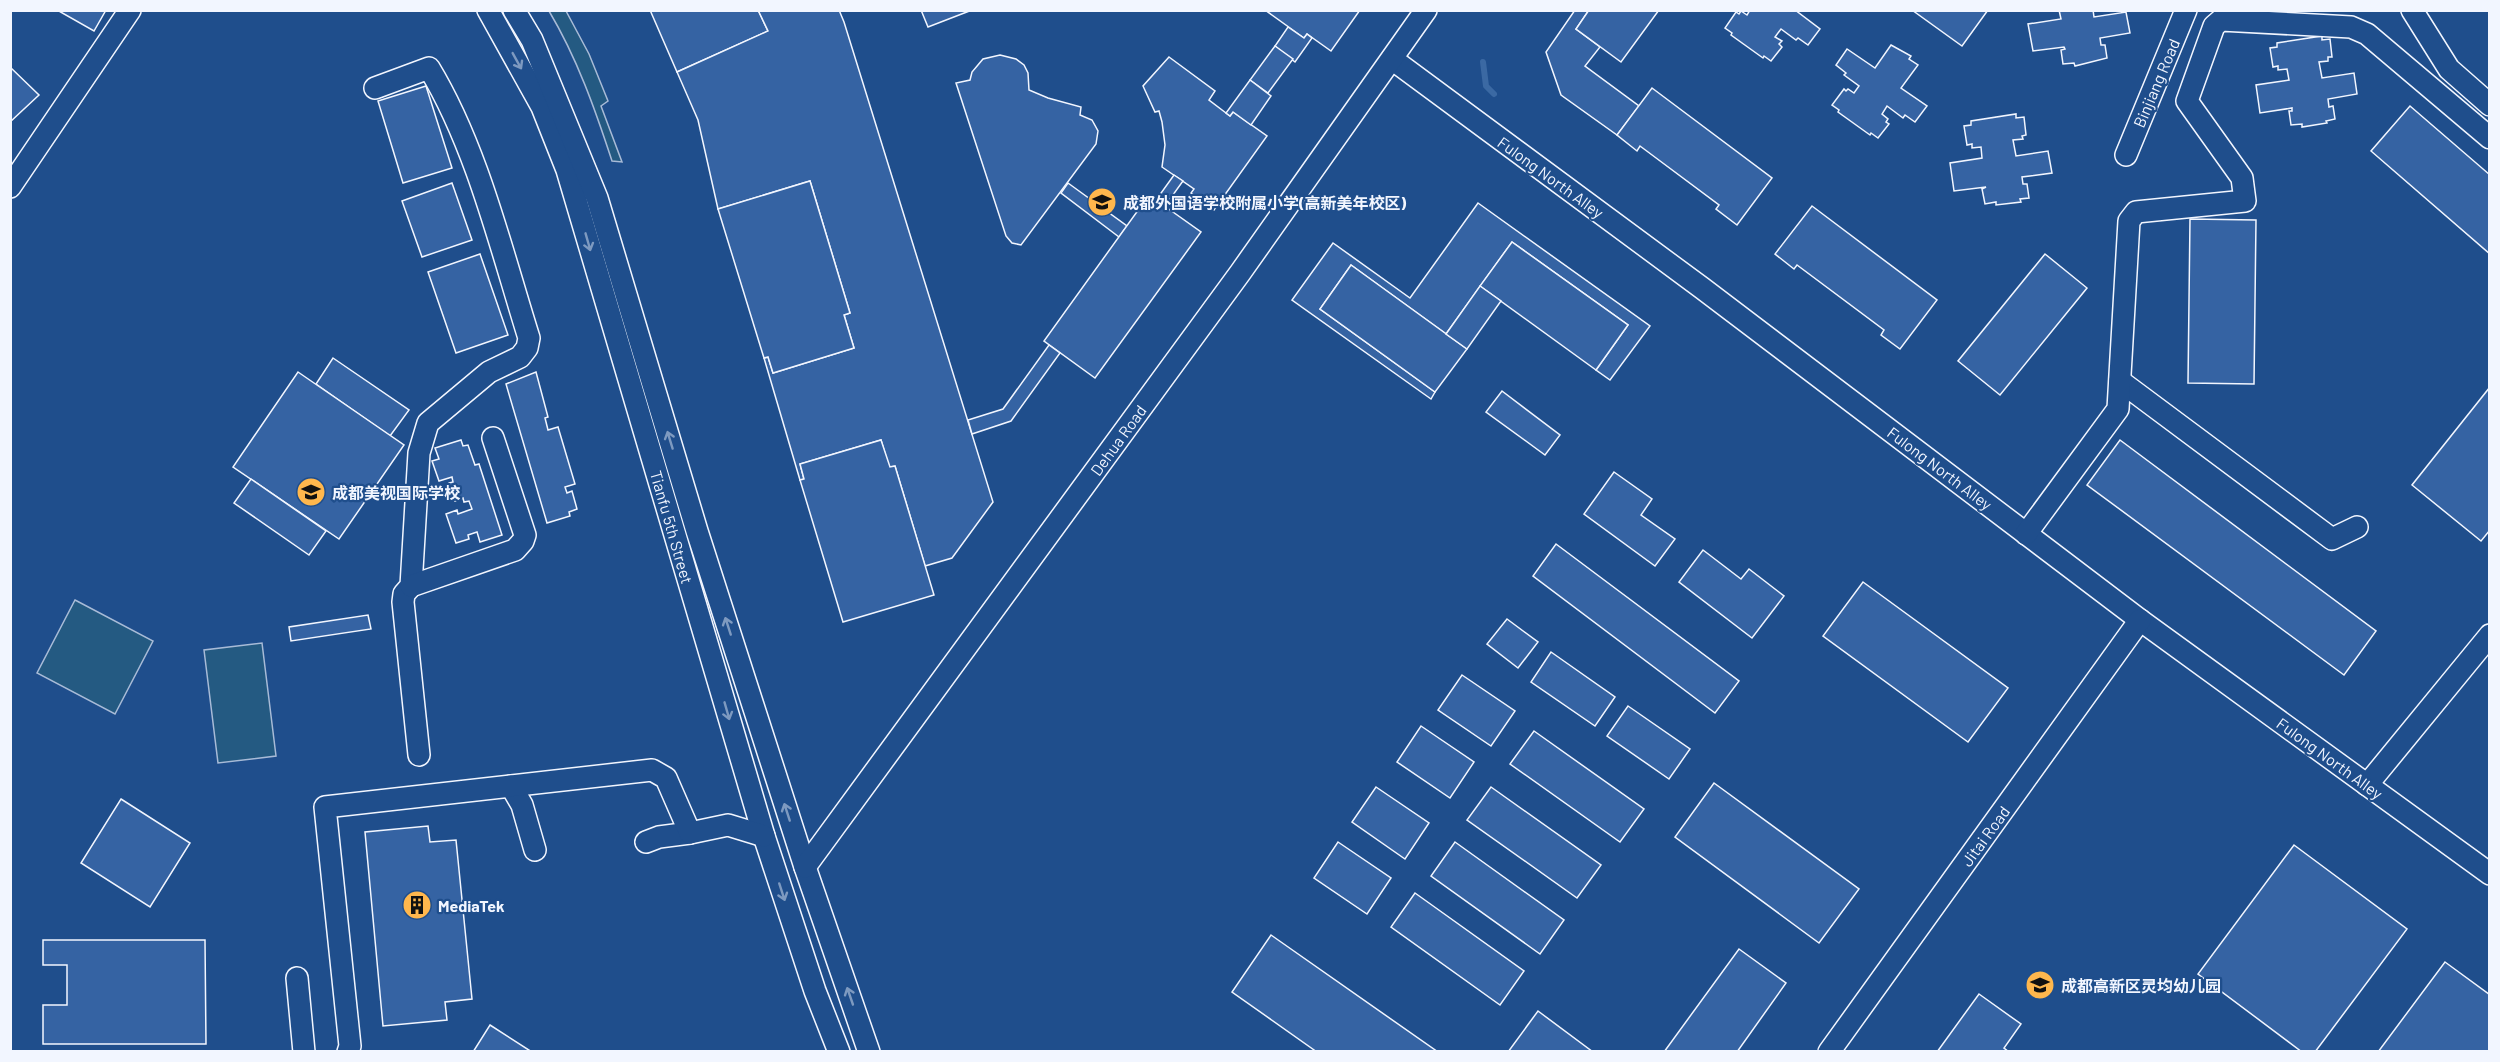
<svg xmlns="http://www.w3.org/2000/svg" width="2500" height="1062" font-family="Barlow,'Noto Sans SC',sans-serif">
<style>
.green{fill:#245a82;stroke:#a8bbd7;stroke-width:1.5}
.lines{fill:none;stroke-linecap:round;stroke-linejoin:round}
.stream{stroke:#3b69a3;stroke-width:6}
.building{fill:#3563a3;stroke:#f2f6ff;stroke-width:1.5}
.minor-casing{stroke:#f2f6ff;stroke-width:24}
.minor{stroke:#1f4e8c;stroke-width:21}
.oneway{stroke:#7e9ac0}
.labels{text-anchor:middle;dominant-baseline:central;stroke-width:4.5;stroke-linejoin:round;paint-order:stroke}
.street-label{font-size:16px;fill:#f2f6ff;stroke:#1f4e8c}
.poi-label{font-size:16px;font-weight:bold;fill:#f2f6ff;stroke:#1f4e8c;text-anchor:start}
</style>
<rect width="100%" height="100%" fill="#1f4e8c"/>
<g class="green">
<path d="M549,11H566L589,54L608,101L601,106L622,162L612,161C595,109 577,58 549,11Z"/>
<polygon points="75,600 153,641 115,714 37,673"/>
<polygon points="262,643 276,756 218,763 204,650"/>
</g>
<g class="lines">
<polyline class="stream" points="1483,62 1486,86 1494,94"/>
</g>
<g class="building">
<polygon points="57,10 106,10 94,31"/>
<polygon points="650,10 758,10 768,31 677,72"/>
<polygon points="758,10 839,10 844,22 993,502 952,558 925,566 895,466 889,467 881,440 800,464 804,479 800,480 764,358 768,357 773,373 854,348 844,315 850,313 810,181 718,209 698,120 677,72 768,31"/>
<polygon points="921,10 972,10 928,27"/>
<polygon points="1265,10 1360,10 1331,51 1307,34 1304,38"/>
<polygon points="1575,10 1589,10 1576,29 1600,47 1585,66 1639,106 1617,135 1561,95 1546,52"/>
<polygon points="1589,10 1659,10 1621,62 1576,29"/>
<polygon points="1750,10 1795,10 1820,29 1808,45 1798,38 1796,40 1781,29 1775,37 1782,41 1779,44 1782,47 1771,61 1764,56 1763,58 1731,35 1732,33 1725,28 1736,12 1739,14 1741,11 1747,15"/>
<polygon points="1912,10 1988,10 1962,46"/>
<polygon points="2059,10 2093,10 2094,17 2126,12 2130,33 2100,38 2101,45 2105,45 2107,58 2075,66 2074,63 2063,64 2061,50 2065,49 2064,47 2033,51 2028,24 2061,19"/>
<polygon points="1288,27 1304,38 1307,34 1312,38 1295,62 1275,46"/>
<polygon points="2322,36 2322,40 2330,39 2332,57 2328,57 2328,61 2319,62 2322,78 2354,73 2357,94 2328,99 2329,107 2333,106 2335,119 2326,121 2327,123 2302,127 2302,124 2291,125 2289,111 2292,111 2292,108 2260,113 2256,85 2289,80 2287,69 2278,70 2278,66 2273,67 2270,48 2277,47 2277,43"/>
<polygon points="1891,45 1911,56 1909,59 1918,65 1901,88 1927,106 1915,122 1905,115 1903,118 1887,106 1882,114 1888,119 1886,122 1889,124 1878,138 1871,133 1870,135 1838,112 1839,110 1832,105 1844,89 1846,91 1848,89 1854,93 1859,86 1844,75 1846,73 1836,65 1847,49 1875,68"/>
<polygon points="1275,46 1293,59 1268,93 1250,80"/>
<polygon points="1000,55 1016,59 1024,65 1028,73 1029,90 1048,98 1081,107 1080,115 1092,120 1098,131 1096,144 1021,245 1012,243 1006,236 956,83 970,80 972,72 983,59"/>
<polygon points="1169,57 1215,91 1209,100 1230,116 1233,112 1267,136 1214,210 1191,193 1194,189 1162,167 1165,145 1162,122 1159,111 1155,112 1143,86"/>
<polygon points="10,67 39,95 10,122"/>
<polygon points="1250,80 1271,96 1251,125 1233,112 1230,116 1226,113"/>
<polygon points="426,86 452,168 403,183 378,101"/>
<polygon points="1652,88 1772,178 1737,225 1716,209 1719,205 1640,146 1637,151 1617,135"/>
<polygon points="2410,106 2490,175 2490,254 2371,151"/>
<polygon points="2016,114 2016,118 2024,117 2026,135 2022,136 2023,139 2013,140 2016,156 2048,151 2052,173 2022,177 2023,184 2027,184 2029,198 2020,199 2021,202 1996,205 1996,202 1985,204 1982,189 1986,187 1954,191 1950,163 1982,158 1981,147 1972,148 1972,144 1967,145 1964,126 1971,125 1971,121"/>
<polygon points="1174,175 1183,181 1165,206 1156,200"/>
<polygon points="810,181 850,313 844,315 854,348 773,373 768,357 764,358 718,209"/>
<polygon points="452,183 472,240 422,257 402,201"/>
<polygon points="1068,183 1127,226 1119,237 1061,193"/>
<polygon points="1149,195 1201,232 1095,378 1044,341"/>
<polygon points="1478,203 1650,326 1610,380 1596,370 1628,325 1512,242 1446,334 1351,265 1320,309 1435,392 1431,399 1292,300 1333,243 1410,298"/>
<polygon points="1812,206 1937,300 1900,349 1881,335 1884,330 1797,265 1794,269 1775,254"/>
<polygon points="2190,219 2256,220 2254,384 2188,383"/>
<polygon points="1512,242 1628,325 1596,370 1480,286"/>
<polygon points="480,254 508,335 456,353 428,272"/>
<polygon points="2045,254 2087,288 2000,395 1958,361"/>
<polygon points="1351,265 1467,349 1435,392 1320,309"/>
<polygon points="1480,286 1501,301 1467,349 1446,334"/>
<polygon points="1049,345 1060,353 1011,421 972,434 968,420 1003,409"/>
<polygon points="333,358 409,410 390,436 316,384"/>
<polygon points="298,372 404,445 339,539 233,467"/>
<polygon points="536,372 548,417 545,418 548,430 558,427 575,484 565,487 567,493 572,491 577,509 569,512 570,516 547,523 506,384"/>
<polygon points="2490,387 2490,530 2481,541 2412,485"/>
<polygon points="1502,391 1560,435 1545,455 1486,412"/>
<polygon points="461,440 463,446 468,445 475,465 479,464 502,535 480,542 477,532 468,535 469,539 456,543 446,514 457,510 458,514 472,509 469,501 464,502 463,498 455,501 449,483 453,482 452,477 439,481 432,461 439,459 435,448"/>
<polygon points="881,440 890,467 895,466 934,595 843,622 800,480 804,479 800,464"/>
<polygon points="2120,440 2376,631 2344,675 2087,485"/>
<polygon points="1614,472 1652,499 1641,515 1675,539 1655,566 1584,514"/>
<polygon points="251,479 326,531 309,555 234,503"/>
<polygon points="1556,544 1739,681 1715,713 1533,576"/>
<polygon points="1703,550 1741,579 1749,569 1784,596 1752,638 1679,582"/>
<polygon points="1863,582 2008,688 1968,742 1823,636"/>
<polygon points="368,615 371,629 291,641 289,627"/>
<polygon points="1507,619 1538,642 1518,668 1487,644"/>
<polygon points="1551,652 1615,697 1595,726 1531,682"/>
<polygon points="1462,675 1515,711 1491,746 1438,710"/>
<polygon points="1628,706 1690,749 1669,779 1607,736"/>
<polygon points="1421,726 1474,762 1450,798 1397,762"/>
<polygon points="1534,731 1644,809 1620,842 1510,764"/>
<polygon points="1714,783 1859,889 1819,943 1675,837"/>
<polygon points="1376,787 1429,823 1405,859 1352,822"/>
<polygon points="1491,787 1601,865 1577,898 1467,820"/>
<polygon points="121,799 190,843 150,907 81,863"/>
<polygon points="428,826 430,842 456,840 472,999 445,1002 447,1020 383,1026 365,832"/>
<polygon points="1338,842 1391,878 1367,914 1314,878"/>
<polygon points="1455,842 1564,920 1540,954 1431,876"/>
<polygon points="2294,845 2407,929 2315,1052 2302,1052 2198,974"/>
<polygon points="1415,893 1524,971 1500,1005 1391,927"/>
<polygon points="1271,935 1438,1052 1317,1052 1232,992"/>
<polygon points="43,940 205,940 206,1044 43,1044 43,1005 67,1005 67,965 43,965"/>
<polygon points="1739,949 1786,983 1737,1052 1664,1052"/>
<polygon points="2445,962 2490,995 2490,1052 2378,1052"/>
<polygon points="1979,994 2021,1024 2004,1048 2009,1052 1937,1052"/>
<polygon points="1538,1011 1593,1052 1508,1052"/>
<polygon points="490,1025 532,1052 473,1052"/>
</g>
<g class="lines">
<g class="minor-casing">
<g id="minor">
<polyline points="488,10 542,107 567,170 764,836 815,991 839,1052"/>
<polyline points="514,10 532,40 597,198 697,531 805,867 869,1052"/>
<polyline points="2412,10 2449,69 2490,105"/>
<polyline points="1392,59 1702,288 2140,620 2490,874"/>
<path d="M375,88L429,68C477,147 501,249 529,338L527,348L520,357L489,372L428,423L419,453L411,586L404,594L403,602L419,755"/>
<polyline points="2126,155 2186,10"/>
<polyline points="10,187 130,10"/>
<polyline points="2120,381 2332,539 2357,527"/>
<polyline points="2026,534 2118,409 2129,221 2136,212 2245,201 2242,178 2187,101 2214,26 2221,20 2351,27 2367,34 2490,138"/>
<polyline points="411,586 515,550 523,541 525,535 493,438"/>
<polyline points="2367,785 2490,635"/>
<polyline points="511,786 522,805 535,850"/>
<polyline points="646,842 659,837 690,833"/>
<polyline points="805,867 1240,273 1426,10"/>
<polyline points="297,978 304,1052"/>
<polyline points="348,1052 350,1046 325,807 652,770 666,778 690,833 728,825 764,836"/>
<polyline points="1829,1052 2140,620"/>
</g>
</g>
<use href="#minor" class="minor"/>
</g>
<defs><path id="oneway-shaft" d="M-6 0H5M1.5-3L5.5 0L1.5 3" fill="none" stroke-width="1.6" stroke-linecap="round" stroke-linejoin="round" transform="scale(1.5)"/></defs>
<g class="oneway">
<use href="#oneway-shaft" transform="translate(517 61) rotate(61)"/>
<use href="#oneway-shaft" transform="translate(588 242) rotate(74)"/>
<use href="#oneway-shaft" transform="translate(670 440) rotate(-107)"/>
<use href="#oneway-shaft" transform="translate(728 626) rotate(-108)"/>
<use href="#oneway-shaft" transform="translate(727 711) rotate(74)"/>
<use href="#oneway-shaft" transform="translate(787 812) rotate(-108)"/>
<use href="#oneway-shaft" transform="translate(782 892) rotate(72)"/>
<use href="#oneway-shaft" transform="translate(850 996) rotate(-109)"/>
</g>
<defs>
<g id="school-disc" transform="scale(1.5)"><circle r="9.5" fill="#ffb74d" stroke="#1f4e8c"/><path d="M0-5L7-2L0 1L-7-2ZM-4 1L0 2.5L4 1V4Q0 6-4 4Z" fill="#111"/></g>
<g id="building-disc" transform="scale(1.5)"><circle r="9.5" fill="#ffb74d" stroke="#1f4e8c"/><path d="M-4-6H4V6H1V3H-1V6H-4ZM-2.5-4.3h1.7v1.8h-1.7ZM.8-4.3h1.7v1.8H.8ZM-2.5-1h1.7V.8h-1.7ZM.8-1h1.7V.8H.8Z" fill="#111"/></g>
</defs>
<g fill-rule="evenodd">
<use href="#school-disc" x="1102" y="202"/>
<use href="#school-disc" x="311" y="492"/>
<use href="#building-disc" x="417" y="905"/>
<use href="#school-disc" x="2040" y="985"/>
</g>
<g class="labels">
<g class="street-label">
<text transform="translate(2156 83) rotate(-67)">Binjiang Road</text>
<text transform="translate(1551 177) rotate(36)">Fulong North Alley</text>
<text transform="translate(1118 440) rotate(-54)">Dehua Road</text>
<text transform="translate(1940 468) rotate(37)">Fulong North Alley</text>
<text transform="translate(672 527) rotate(74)">Tianfu 5th Street</text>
<text transform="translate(2330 758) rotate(36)">Fulong North Alley</text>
<text transform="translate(1985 836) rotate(-54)">Jitai Road</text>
</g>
<g class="poi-label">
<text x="1123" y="202">成都外国语学校附属小学(高新美年校区)</text>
<text x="332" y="492">成都美视国际学校</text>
<text x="438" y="905">MediaTek</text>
<text x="2061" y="985">成都高新区灵均幼儿园</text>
</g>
</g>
<rect width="2500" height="1062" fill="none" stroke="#f2f6ff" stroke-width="24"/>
</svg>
